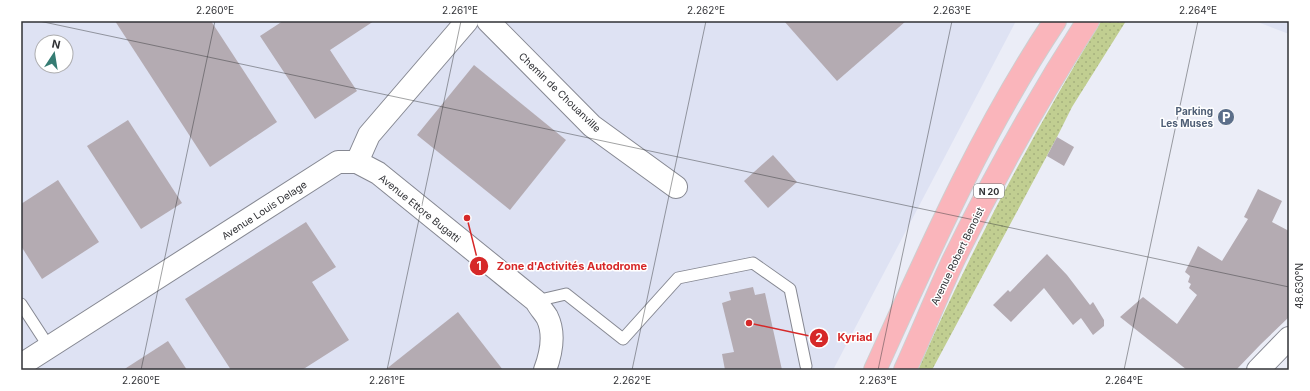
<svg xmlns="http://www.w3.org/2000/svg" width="1310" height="391" font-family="Inter,sans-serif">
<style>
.built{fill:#dee2f3;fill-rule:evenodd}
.grass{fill:url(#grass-dots)}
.building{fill:#b4abb2}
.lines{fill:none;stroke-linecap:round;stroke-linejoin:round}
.service-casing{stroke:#868892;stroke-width:13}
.minor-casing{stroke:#868892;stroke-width:24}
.tertiary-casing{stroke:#868892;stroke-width:24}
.primary-casing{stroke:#cececf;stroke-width:24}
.service{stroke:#fff;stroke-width:11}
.minor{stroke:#fff;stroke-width:22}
.tertiary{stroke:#fff;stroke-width:22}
.primary{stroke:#fab5bb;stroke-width:22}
.ticks{fill:none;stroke:#313236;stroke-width:1;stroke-opacity:0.45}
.labels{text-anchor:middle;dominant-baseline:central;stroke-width:3;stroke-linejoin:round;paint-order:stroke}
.shield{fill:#fff;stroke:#6f7072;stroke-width:1}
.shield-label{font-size:9px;font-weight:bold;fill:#313236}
.street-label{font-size:10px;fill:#313236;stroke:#fff}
.service-label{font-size:10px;font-weight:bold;fill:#4e5e75;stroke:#fff;text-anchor:end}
.leader{fill:none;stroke:#d62828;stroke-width:1.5}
.callout-dot{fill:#d62828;stroke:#fff;stroke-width:1.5}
.mark-label{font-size:12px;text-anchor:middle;font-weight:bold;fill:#fff}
.callout-label{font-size:11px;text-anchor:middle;font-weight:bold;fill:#d62828;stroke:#fff;stroke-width:3;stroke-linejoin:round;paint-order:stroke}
.neatline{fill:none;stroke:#313236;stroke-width:1.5}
.ticks-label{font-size:10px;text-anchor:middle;fill:#313236}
</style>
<defs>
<pattern id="grass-dots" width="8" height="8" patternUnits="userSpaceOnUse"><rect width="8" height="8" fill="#c1ce91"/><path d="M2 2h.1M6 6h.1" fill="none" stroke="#a6b17e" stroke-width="1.8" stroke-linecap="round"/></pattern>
</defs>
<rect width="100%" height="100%" fill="#ebedf7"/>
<g class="built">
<path d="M21,21H1016L833,370H21ZM42,42H66V66H42Z"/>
<polygon points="1255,21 1289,21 1289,34"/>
</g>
<path class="grass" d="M1101,21H1126L1072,107L1057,137L932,370H918C971,250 1033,133 1101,21Z"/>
<g class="building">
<polygon points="115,21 211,21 277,122 210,167"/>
<polygon points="283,21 374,21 330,50 357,91 315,119 260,36"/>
<polygon points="784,21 906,21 837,81"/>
<polygon points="474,65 566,140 510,210 417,135"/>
<polygon points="128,120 182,203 141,229 87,146"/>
<polygon points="1057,137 1074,147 1064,166 1047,156"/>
<polygon points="773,155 797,182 768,208 744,181"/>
<polygon points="58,180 99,242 42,279 21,246 21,204"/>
<polygon points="1258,189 1282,201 1272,222 1289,231 1289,317 1261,344 1236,370 1187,370 1120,317 1143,297 1177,324 1197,295 1189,288 1191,284 1188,282 1190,276 1185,272 1198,246 1222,261 1248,219 1244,217"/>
<polygon points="306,222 336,267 312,282 349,340 302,370 231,370 185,299"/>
<polygon points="1047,254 1067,275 1090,305 1093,302 1104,320 1104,326 1093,335 1081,318 1073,325 1044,288 1011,322 993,305 1008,290 1010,292"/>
<polygon points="753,287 755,295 765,293 782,370 725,370 722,354 734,352 722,303 731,300 729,292"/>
<polygon points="458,312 503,370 385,370"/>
<polygon points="168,341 187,370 123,370"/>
</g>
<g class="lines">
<g class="service-casing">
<g id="service">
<polyline points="536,301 566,294 623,339 678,278 753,263 790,289 806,366"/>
<polyline points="21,304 49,347"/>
</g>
</g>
<g class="minor-casing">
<g id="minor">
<polyline points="488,21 592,126 676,187"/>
<path d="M357,162L378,173L536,301C539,307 544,312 547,317C555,333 551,354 545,370"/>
<polyline points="21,365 338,162 357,162 369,135 467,21"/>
</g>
</g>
<g class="tertiary-casing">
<polyline id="tertiary" points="1258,370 1289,338"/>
</g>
<g class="primary-casing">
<g id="primary">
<path d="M875,370C929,251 982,130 1055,21"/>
<path d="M905,370C922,333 937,295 954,259C994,177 1039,97 1088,21"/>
</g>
</g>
<use href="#service" class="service"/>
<use href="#minor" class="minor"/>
<use href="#tertiary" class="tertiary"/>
<use href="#primary" class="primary"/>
</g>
<path class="ticks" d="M39,21L1289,287M141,370L215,21M387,370L461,21M632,370L706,21M878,370L952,21M1124,370L1198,21"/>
<defs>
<g id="parking-disc" transform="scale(0.9)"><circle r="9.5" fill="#5c6f8a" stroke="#fff"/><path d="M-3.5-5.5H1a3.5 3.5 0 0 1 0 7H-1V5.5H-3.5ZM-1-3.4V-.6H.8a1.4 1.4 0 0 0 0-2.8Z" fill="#fff"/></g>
</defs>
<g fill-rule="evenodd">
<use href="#parking-disc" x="1226" y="117"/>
</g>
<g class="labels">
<rect class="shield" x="974" y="184" width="30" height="14" rx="3"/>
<g class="shield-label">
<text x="989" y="191">N 20</text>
</g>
<g class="street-label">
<text transform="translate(560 92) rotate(44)">Chemin de Chouanville</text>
<text transform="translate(420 208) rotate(39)">Avenue Ettore Bugatti</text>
<text transform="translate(264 210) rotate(-33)">Avenue Louis Delage</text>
<text transform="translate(957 256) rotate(-64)">Avenue Robert Benoist</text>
</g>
<g class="service-label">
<text x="1213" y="111">Parking<tspan x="1213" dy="12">Les Muses</tspan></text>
</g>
</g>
<path class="leader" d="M467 218L479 266M749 323L819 338"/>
<g class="callout-dot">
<circle cx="467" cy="218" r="4"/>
<circle cx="749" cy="323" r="4"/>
<circle cx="479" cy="266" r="10"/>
<circle cx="819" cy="338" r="10"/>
</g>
<g class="mark-label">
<text x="479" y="270">1</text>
<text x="819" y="342">2</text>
</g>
<g class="callout-label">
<text x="572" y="270">Zone d'Activités Autodrome</text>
<text x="855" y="341">Kyriad</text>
</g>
<rect width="1310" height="391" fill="none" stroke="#ffffff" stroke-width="44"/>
<g transform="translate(54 54) rotate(12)"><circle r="19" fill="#ffffff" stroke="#adadaf"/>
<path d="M0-3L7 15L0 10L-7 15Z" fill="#357c73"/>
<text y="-6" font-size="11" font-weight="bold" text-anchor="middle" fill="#313236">N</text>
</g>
<rect x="22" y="22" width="1266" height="347" class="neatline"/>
<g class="ticks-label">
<text x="215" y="14">2.260°E</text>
<text x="460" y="14">2.261°E</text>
<text x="706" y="14">2.262°E</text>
<text x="952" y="14">2.263°E</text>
<text x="1198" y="14">2.264°E</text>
<text transform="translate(1299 286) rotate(-90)" y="4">48.630°N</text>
<text x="141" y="384">2.260°E</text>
<text x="387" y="384">2.261°E</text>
<text x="632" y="384">2.262°E</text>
<text x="878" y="384">2.263°E</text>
<text x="1124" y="384">2.264°E</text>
</g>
</svg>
